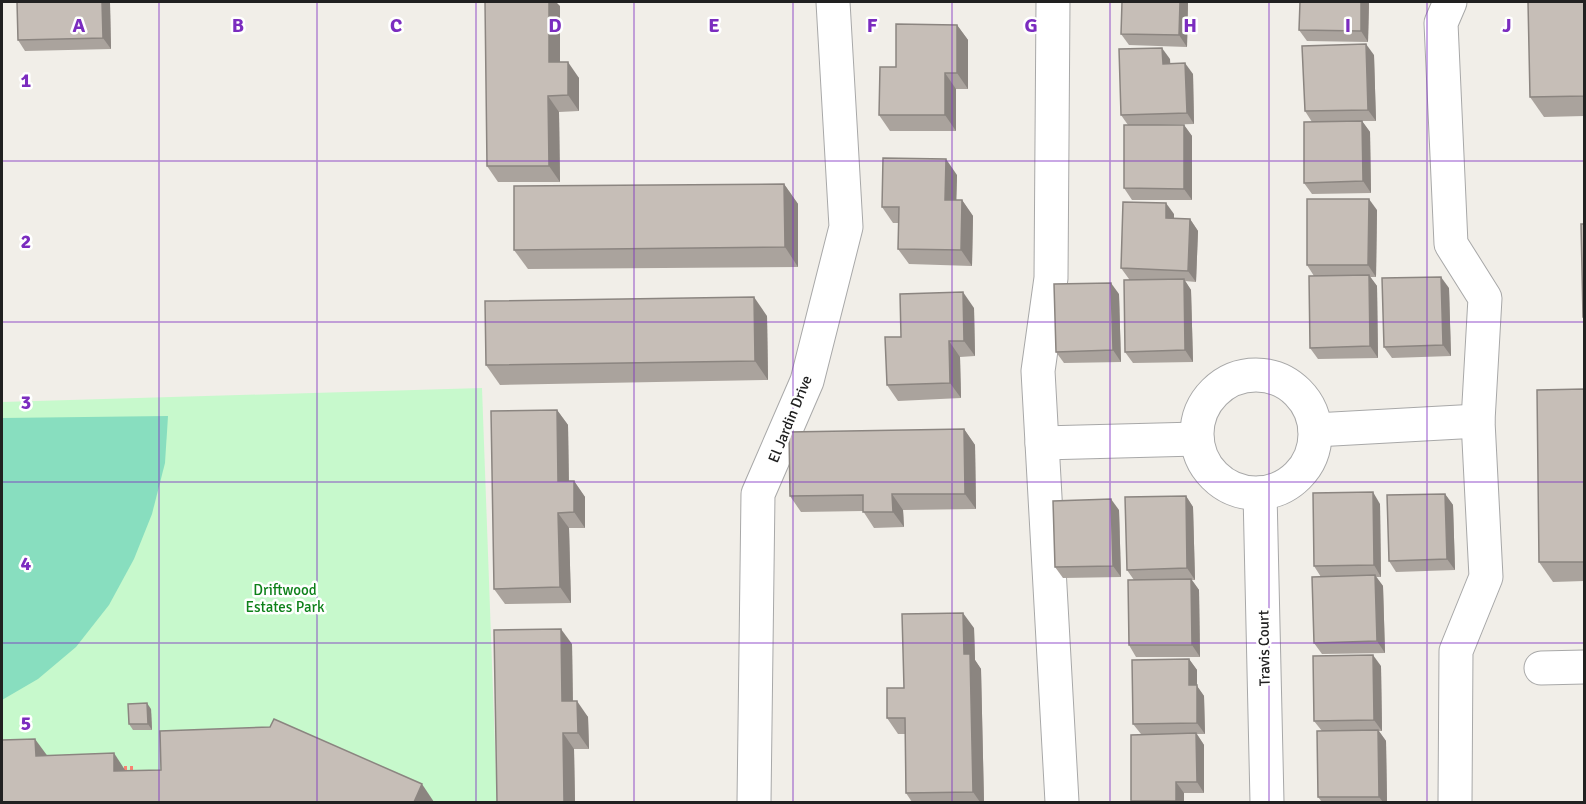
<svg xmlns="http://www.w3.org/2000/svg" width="1586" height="804" font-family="Signika,sans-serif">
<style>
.park{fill:#c7f9cc}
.pitch{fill:#88debf}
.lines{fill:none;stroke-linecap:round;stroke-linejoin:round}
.minor-casing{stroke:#a8a8a8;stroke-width:35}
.path{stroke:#f88372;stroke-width:4;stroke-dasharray:3 3;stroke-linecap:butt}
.minor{stroke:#fff;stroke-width:33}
.wall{fill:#aaa39d}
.shaded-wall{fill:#8b8580}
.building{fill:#c6beb7;stroke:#8b8580;stroke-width:1.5}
.grid{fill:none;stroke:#7b2cbf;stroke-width:1.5;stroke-opacity:0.55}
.labels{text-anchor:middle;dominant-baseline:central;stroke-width:5;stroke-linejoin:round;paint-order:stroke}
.street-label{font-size:15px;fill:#212121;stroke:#fff}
.park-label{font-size:15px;fill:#0e811a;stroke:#fff}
.grid-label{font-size:20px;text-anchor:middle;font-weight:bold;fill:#7b2cbf;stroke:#fff;stroke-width:5;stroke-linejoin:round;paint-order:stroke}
</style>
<rect width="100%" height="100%" fill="#f1eee8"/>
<polygon class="park" points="482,388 497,802 2,802 2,402"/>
<polygon class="pitch" points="168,416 165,463 152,514 134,559 109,605 76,647 38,679 2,700 2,418"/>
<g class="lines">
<g class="minor-casing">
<g id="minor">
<polyline points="1053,2 1051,278 1038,371 1062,802"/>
<polyline points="1450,2 1441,23 1451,244 1485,298 1478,421 1486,577 1456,651 1455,802"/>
<circle cx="1256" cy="434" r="59"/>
<polyline points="1315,430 1478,421"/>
<polyline points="1042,443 1197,439"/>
<polyline points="1260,493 1267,802"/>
<polyline points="1541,668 1584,667"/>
<polyline points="754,802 758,494 807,381 846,227 833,2"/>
</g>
</g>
<polyline class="path" points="118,768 133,768 134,775"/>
<use href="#minor" class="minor"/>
</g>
<g class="wall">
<polygon points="17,2 109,2 110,3 111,49 25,51 18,40"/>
<polygon points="1188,2 1187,47 1129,45 1121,34"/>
<polygon points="1300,2 1369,2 1368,42 1307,41 1299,30"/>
<polygon points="1584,2 1584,116 1544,117 1530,97"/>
<polygon points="560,6 560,62 579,78 579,111 559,112 560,182 498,182 487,166"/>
<polygon points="957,25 968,40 968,89 956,89 956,131 890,131 879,115"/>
<polygon points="1374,55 1376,121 1362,121 1370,132 1371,193 1312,194 1304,183 1312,122 1305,111"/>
<polygon points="1170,59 1170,64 1193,74 1194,124 1159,125 1184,125 1192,136 1192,200 1132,200 1124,188 1128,125 1121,115"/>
<polygon points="957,175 956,200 962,200 973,216 972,266 909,264 898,249 899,223 893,223 882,207"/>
<polygon points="784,184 798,204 798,267 528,269 514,250"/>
<polygon points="1377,210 1376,277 1370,277 1377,286 1378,358 1318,359 1310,348 1314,276 1307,265"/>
<polygon points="1174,214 1174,219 1190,219 1198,231 1196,282 1185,281 1191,290 1193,362 1133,363 1125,352 1129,279 1121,268"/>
<polygon points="1449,288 1451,356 1392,358 1384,347"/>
<polygon points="1119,294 1121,362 1064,363 1056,352"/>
<polygon points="974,308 975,356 960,357 961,398 898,401 887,385 901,337"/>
<polygon points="767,316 768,380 500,385 486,365"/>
<polygon points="1584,389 1584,581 1553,582 1539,562"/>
<polygon points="557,410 568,425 569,481 574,481 585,497 585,528 569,528 571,603 505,604 494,589"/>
<polygon points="964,429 975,445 976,509 903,510 904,527 874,528 863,511 801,512 790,496"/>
<polygon points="1445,494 1453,505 1455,570 1396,572 1389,561"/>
<polygon points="1186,496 1193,507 1195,580 1192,580 1199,590 1200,657 1136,657 1129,645 1134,580 1127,570"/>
<polygon points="1380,504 1381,577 1376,577 1383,586 1385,653 1322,654 1314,643 1321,577 1314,566"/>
<polygon points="1119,510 1121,577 1063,578 1055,567"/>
<polygon points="974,628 975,660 981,669 984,802 912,802 906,793 905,734 898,734 887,718 904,688"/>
<polygon points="572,644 573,701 588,717 589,749 574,749 575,802 497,802"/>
<polygon points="1189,659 1197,670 1197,686 1204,696 1205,734 1197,734 1204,745 1204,793 1184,793 1184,802 1132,802 1131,801 1141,734 1133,724"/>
<polygon points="1381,666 1382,731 1379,731 1386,741 1387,802 1322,802 1318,797 1322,731 1314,721"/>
<polygon points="151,709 152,730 133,730 129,724"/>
</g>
<g class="shaded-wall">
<polygon points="102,2 109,2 110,3 111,49 103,38"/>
<polygon points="549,2 556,2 560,6 560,78 549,62"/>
<polygon points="1180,2 1188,2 1187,47 1179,35"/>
<polygon points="1361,2 1369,2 1368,42 1361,31"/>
<polygon points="957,25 968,40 968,89 957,73"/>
<polygon points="1366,44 1374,55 1376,121 1368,110"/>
<polygon points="1162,48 1170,59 1171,75 1163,64"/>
<polygon points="568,62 579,78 579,111 568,95"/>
<polygon points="1185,63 1193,74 1194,124 1187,113"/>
<polygon points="945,73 956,89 956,131 945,115"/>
<polygon points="548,96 559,112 560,182 549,166"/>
<polygon points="1362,121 1370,132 1371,193 1363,181"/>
<polygon points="1184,125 1192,136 1192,200 1184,189"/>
<polygon points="946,159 957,175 956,216 945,200"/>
<polygon points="784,184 798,204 798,267 785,247"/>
<polygon points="1369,199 1377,210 1376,277 1368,265"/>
<polygon points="962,200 973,216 972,266 961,250"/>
<polygon points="1166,203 1174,214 1174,229 1166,218"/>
<polygon points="1190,219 1198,231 1196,282 1188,271"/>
<polygon points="1369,275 1377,286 1378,358 1370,346"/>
<polygon points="1441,277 1449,288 1451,356 1443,345"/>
<polygon points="1184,279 1191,290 1193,362 1185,350"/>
<polygon points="1111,283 1119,294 1121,362 1113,350"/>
<polygon points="963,292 974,308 975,356 964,341"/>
<polygon points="754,297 767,316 768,380 755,361"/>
<polygon points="949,341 960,357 961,398 950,383"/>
<polygon points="557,410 568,425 569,497 558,481"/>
<polygon points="964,429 975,445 976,509 965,494"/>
<polygon points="574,481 585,497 585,528 574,512"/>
<polygon points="1373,492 1380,504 1381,577 1374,565"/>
<polygon points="892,494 903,510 904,527 893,512"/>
<polygon points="1445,494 1453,505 1455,570 1447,559"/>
<polygon points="1186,496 1193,507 1195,580 1187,568"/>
<polygon points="1111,499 1119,510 1121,577 1113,566"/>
<polygon points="558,513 569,528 571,603 560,587"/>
<polygon points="1375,575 1383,586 1385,653 1377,641"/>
<polygon points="1191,579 1199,590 1200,657 1192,645"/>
<polygon points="963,613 974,628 975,660 981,669 984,802 980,802 973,792 964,654"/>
<polygon points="561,629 572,644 573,717 562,701"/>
<polygon points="1373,655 1381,666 1382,731 1374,720"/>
<polygon points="1189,659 1197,670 1197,686 1204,696 1205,734 1197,723 1189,685"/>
<polygon points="577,701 588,717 589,749 578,733"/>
<polygon points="147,703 151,709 152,730 148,724"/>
<polygon points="1378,730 1386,741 1387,802 1383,802 1379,797"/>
<polygon points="563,733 574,749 575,802 564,802"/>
<polygon points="1196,733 1204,745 1204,793 1197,782"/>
<polygon points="35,739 49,758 36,756"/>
<polygon points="114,753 127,773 114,771"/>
<polygon points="1176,782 1184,793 1184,802 1178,802 1176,801"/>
<polygon points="422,784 434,802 414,802"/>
</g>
<g class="building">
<polygon points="17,2 102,2 103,38 18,40"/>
<polygon points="485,2 549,2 549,62 568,62 568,95 548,96 549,166 487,166"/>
<polygon points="1122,2 1180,2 1179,35 1121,34"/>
<polygon points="1300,2 1361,2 1361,31 1299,30"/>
<polygon points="1528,2 1584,2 1584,96 1530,97"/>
<polygon points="896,24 957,25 957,73 945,73 945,115 879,115 880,67 896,67"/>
<polygon points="1366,44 1368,110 1305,111 1302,46"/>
<polygon points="1162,48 1163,64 1185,63 1187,113 1121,115 1119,49"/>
<polygon points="1362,121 1363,181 1304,183 1304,122"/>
<polygon points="1124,125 1184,125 1184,189 1124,188"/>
<polygon points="883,158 946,159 945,200 962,200 961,250 898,249 899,207 882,207"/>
<polygon points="784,184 785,247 514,250 514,186"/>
<polygon points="1307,199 1369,199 1368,265 1307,265"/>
<polygon points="1123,202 1166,203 1166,218 1190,219 1188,271 1121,268"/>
<polygon points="1581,224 1584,224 1584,317 1583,317"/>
<polygon points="1369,275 1370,346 1310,348 1309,276"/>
<polygon points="1441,277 1443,345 1384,347 1382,278"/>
<polygon points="1184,279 1185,350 1125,352 1124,280"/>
<polygon points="1111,283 1113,350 1056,352 1054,284"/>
<polygon points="963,292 964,341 949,341 950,383 887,385 885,337 901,337 900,294"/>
<polygon points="754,297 755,361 486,365 485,301"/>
<polygon points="1584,389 1584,562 1539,562 1537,390"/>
<polygon points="557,410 558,481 574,481 574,512 558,513 560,587 494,589 491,411"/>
<polygon points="964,429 965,494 892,494 893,512 863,512 863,495 790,496 789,432"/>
<polygon points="1373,492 1374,565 1314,566 1313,493"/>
<polygon points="1445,494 1447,559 1389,561 1387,495"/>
<polygon points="1186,496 1187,568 1127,570 1125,497"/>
<polygon points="1111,499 1113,566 1055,567 1053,501"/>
<polygon points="1375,575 1377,641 1314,643 1312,577"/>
<polygon points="1191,579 1192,645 1129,645 1128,580"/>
<polygon points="963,613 964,654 970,654 973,792 906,793 905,718 887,718 887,688 904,688 902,614"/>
<polygon points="561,629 562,701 577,701 578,733 563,733 564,802 497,802 494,630"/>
<polygon points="1373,655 1374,720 1314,721 1313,656"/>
<polygon points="1189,659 1189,685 1197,685 1197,723 1133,724 1132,660"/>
<polygon points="147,703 148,724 129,724 128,704"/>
<polygon points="274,719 422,784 414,802 2,802 2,740 35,739 36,756 114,753 114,771 161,770 160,731 270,727"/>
<polygon points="1378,730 1379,797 1318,797 1317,731"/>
<polygon points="1196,733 1197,782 1176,782 1176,801 1131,801 1131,735"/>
</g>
<path class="grid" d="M159,2V802M317,2V802M476,2V802M634,2V802M793,2V802M952,2V802M1110,2V802M1269,2V802M1427,2V802M2,161H1584M2,322H1584M2,482H1584M2,643H1584"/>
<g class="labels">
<g class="street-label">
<text transform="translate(790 419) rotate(-68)">El Jardin Drive</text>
<text transform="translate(1264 648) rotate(-91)">Travis Court</text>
</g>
<g class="park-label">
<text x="285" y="590">Driftwood<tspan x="285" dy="17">Estates Park</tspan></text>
</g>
</g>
<g class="grid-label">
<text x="79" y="32">A</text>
<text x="238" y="32">B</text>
<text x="396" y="32">C</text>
<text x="555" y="32">D</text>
<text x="714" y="32">E</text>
<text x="872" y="32">F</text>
<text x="1031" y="32">G</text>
<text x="1190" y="32">H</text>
<text x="1348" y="32">I</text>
<text x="1507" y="32">J</text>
<text x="26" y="87">1</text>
<text x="26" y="248">2</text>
<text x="26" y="409">3</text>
<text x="26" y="570">4</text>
<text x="26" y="730">5</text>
</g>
<rect width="1586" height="804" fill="none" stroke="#212121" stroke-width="6"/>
</svg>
